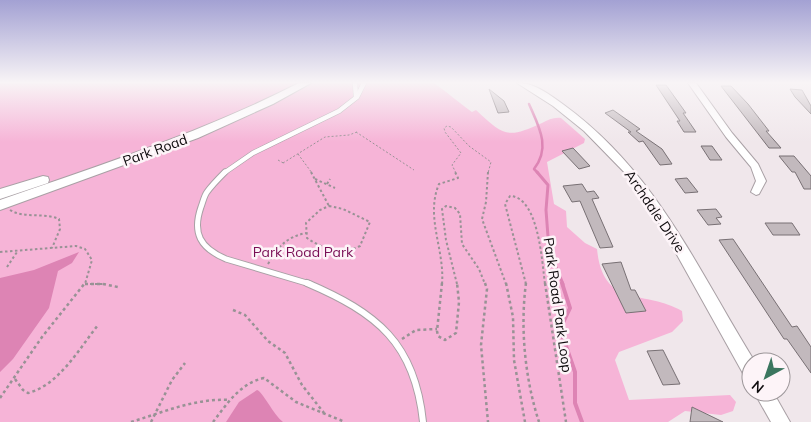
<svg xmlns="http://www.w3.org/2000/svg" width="811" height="422" font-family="Mulish,sans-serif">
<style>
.green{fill:#f6b4d7}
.water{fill:#dd84b4}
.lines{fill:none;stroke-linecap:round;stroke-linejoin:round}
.stream-far2{stroke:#dd84b4;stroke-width:2.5}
.stream-far1{stroke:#dd84b4;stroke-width:3}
.stream{stroke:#dd84b4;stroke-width:4}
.building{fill:#c2b9bd;stroke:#787074}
.service-far2-casing{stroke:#a9a0a5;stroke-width:5.5}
.service-far1-casing{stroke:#a9a0a5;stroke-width:7}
.service-casing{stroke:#a9a0a5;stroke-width:8}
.minor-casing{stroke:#a9a0a5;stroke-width:2}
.tertiary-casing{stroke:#a9a0a5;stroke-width:2}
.secondary-casing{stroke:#a9a0a5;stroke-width:2}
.path-far2{stroke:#989295;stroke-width:1;stroke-dasharray:2 2;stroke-linecap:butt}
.path-far1{stroke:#989295;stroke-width:2;stroke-dasharray:2.5 2.5;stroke-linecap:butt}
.path{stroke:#989295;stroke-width:2.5;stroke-dasharray:3 3;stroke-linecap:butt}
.service-far2{stroke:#fff;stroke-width:4.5}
.service-far1{stroke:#fff;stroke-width:5}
.service{stroke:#fff;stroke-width:6}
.minor{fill:#fff;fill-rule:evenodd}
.tertiary{fill:#fff;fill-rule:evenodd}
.secondary{fill:#fff;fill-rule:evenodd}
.labels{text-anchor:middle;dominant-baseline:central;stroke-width:5;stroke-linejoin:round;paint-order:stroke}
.street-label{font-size:14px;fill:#0e0b0d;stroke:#fdf4f8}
.park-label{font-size:14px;fill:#790e55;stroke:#fdf4f8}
</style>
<rect width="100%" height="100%" fill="#f0e7eb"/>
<path class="green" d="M0,83H434C447,92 458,102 472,112L476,110C504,136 507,139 542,123C548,120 554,117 561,118L585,139L584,143L547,162L554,204L566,211L567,227L585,243L597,249C603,310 645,289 682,311L683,321L672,332L619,352L615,360L629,400L730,395L736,402L733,411L721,415L685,411L668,422H0Z"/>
<g class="water">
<polygon points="79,252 72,263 58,271 49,308 13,359 0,372 0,278 34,270"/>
<path d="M257,390C263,392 273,414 283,422H226L239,402Z"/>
</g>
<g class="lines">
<path class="stream-far2" d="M529,104C539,127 551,147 534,169L538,173"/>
<polyline class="stream-far1" points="537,172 548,185 546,210 549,250 563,284"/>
<polyline class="stream" points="562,283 570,308 560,329 575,372 575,403 582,422"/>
</g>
<g class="building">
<polygon points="656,85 666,85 686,113 683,113 696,132 684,132 677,121 680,121"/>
<polygon points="721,86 731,86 748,104 769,131 766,131 781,148 769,148"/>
<polygon points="489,89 504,101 509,112 498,113"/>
<polygon points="790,89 802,90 811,106 811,114 795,97"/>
<polygon points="613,110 640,129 636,131 662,149 672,164 660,165 643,141 639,142 628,132 631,132 605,113"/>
<polygon points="701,146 712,146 722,160 710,160"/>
<polygon points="573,148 590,166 579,169 562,151"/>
<polygon points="779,156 794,156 811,176 811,189 804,189 795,172 792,172"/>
<polygon points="687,178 698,192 685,193 675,179"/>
<polygon points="582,184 587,192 594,191 599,198 592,199 613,247 600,248 580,201 572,202 563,186"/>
<polygon points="716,209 722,217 716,218 721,224 708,225 697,210"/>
<polygon points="765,223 792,223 800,235 773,235"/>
<polygon points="733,239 792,327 797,326 811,347 811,373 787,339 784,339 719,240"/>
<polygon points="621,262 631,290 635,290 646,311 626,313 602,264"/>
<polygon points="663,350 680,384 663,385 647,351"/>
<polygon points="692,407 723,422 690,422"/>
</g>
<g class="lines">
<g class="service-far2-casing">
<g id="service-far2">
<polyline points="355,83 356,97"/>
<polyline points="224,173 253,153 339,111 357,97 364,83"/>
</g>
</g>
<g class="service-far1-casing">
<path id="service-far1" d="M225,172C219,178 212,185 207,192C204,196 203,202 201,207C192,233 200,248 226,259L310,284"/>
</g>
<g class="service-casing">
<path id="service" d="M307,283C377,313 415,343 423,422"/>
</g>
<g class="minor-casing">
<polygon id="minor" points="688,83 696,83 732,133 758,164 766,181 759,194 756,195 751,192 756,181 751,167 726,137"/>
</g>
<g class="tertiary-casing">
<g id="tertiary">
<path d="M517,83C534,82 550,95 564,105C657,173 696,267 755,362H751V379L745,377L657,219L626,174L584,131L553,106Z"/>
<polygon points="754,392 773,392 790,422 771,422"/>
</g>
</g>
<g class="secondary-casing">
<g id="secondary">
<path d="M299,83H311L273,104L198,138L0,210V200C101,165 203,132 299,83Z"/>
<polygon points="43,176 48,177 49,180 48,183 0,199 0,189"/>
</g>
</g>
<g class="path-far2">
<polyline points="356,132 414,170"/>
<polyline points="298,154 312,173"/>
<polyline points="278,160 285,164"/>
<polyline points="283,163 325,137 349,135 357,132"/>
<polyline points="456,173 452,165 461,153 445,132 444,128 447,126 451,127 469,146 491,162 488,173"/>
</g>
<g class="path-far1">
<polyline points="311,172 329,206"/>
<polyline points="488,172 486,202 482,219 506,284"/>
<polyline points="315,179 335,188"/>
<polyline points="327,184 330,179"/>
<path d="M329,206L343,209L370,222L360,246C341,255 323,249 307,238L306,223L320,210Z"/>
<path d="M10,210C25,219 43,212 59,219L60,229L52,248"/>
<polyline points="0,252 76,246 85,249 92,260 85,284"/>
<path d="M268,264C278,247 286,237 306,233"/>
<polyline points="7,267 17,252"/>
<polyline points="85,284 105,284"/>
<path d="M442,284C445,250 425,217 439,184L458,178L455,172"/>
<polyline points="457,284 446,240 442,209 446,206 455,208 460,214 462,244 479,269 485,284"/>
<path d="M526,284L505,204L510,196C539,197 542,263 545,284"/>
</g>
<g class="path">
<polyline points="442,283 437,331 438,336 445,340 456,333 459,302 457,283"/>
<polyline points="485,283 487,289 481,345 488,422"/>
<polyline points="506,283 513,317 514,360 525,422"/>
<path d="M526,283C520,328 525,379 539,422"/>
<polyline points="545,283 566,422"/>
<polyline points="85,284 103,284 118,287"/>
<polyline points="233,310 245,315 268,341 285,353 302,385 324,413"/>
<polyline points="402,339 416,330 437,329"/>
<path d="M15,379L23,390L28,393C59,385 79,349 98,325"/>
<polyline points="0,398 42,337 85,283"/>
<path d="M131,422C164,412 195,398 230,400"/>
<polyline points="151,422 172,380 185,363"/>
<path d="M213,422C227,404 240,383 264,378L296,402L345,422"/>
</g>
<use href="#service-far2" class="service-far2"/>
<use href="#service-far1" class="service-far1"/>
<use href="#service" class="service"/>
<use href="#minor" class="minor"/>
<use href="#tertiary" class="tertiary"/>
<use href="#secondary" class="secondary"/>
</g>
<linearGradient id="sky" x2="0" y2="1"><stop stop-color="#a3a1d3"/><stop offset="0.58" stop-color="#f8f4f6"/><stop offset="1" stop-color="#f8f4f6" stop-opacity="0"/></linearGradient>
<rect width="811" height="142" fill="url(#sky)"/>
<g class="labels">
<g class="street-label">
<text transform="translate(155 150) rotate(-20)">Park Road</text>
<text transform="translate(655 211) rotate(56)">Archdale Drive</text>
<text transform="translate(558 305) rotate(82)">Park Road Park Loop</text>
</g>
<g class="park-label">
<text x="303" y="252">Park Road Park</text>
</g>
</g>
<g transform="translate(766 377) rotate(220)"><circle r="24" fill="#fdf4f8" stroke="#9d979a"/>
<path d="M0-4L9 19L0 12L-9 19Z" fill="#3b765f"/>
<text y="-8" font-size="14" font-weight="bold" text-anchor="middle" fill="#0e0b0d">N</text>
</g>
</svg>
